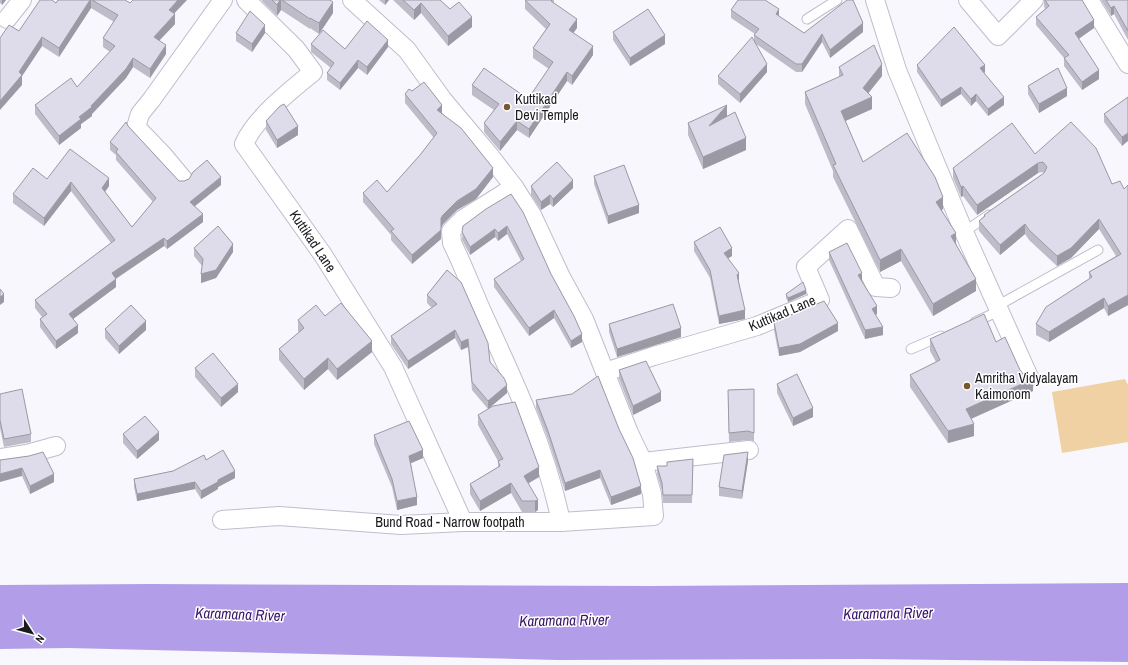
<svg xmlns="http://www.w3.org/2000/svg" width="1128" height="665" font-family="'Archivo Narrow',sans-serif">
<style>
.green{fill:#efd1a4}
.water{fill:#b29ee8}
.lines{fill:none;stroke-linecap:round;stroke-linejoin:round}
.service-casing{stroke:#c0bdcc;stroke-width:11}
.minor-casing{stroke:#c0bdcc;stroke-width:20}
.service{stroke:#fff;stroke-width:9}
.minor{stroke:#fff;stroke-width:18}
.wall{fill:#bfbcc9}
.shaded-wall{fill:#9b99a4}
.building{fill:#dedbea;stroke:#9b99a4}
.poi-dot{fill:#75592c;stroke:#fff;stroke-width:1.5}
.labels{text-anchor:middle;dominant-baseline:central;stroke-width:3;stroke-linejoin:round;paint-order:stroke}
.poi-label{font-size:14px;fill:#1b1a1f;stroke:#fff;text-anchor:start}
.street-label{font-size:14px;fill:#1b1a1f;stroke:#fff}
.water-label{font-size:15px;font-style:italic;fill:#3a166b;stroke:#fff}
</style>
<rect width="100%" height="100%" fill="#f9f7fe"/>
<polygon class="green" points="1125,379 1128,385 1128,442 1062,453 1052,392"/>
<polygon class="water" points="1128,583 1128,662 867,659 558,660 68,648 0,649 0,585 149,584 651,586"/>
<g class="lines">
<g class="service-casing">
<g id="service">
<polyline points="807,19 837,0"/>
<polyline points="964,232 989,215"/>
<polyline points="997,306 1098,250"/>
<polyline points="975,322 999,311"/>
<polyline points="911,349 941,336"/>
</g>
</g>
<g class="minor-casing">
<g id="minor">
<path d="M246,0L296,49L313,72C291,90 255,118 244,144L323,255L393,367L463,522"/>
<polyline points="875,0 897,70 964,232 1029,377"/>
<polyline points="968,0 998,36 1034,0"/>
<polyline points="1089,0 1128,64"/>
<polyline points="7,19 22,0"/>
<polyline points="183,179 163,155 136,127 140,114 152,99 223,0"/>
<path d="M514,187L463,219L451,231L452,243C464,267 473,292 484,316C515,383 546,449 561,522"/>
<polyline points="605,372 654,356 757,326 820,300 806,267 848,229 876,287 891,288"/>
<polyline points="0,458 27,454 56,446"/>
<polyline points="643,462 749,450"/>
<polyline points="222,520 279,516 401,525 463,522 561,522 654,516 652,494 643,462 629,433 584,319 561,277 532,215 514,187 490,156 443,100 407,50 352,0"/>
</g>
</g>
<use href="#service" class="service"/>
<use href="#minor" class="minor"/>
</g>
<g class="wall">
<polygon points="0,0 6,0 2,5 0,3"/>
<polygon points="58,0 125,0 130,3 174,14 175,24 159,41 166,54 150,78 133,67 126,78 92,114 92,116 81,124 81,128 59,145 35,114 35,105 77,87 110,52 103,47 103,38 114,22 91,8 59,57 42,46 22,76 22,85 19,31 56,3"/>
<polygon points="262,0 330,0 333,13 319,34 310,28 310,29 281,10 277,16 262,1"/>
<polygon points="379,0 389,0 385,5"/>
<polygon points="393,0 440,0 450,9 472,27 448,46 421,13 414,20"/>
<polygon points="525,0 554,0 554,3 577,28 573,33 593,55 572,85 567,81 529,138 517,130 500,151 484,132 484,123 494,110 472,95 472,85 528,99 549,69 533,58 533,48 546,29 525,9"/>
<polygon points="1044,0 1082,0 1094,28 1079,39 1099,79 1082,90 1064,66 1064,58 1036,25 1036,17 1045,9 1044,6"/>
<polygon points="1101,0 1128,0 1128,40 1114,14 1111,16"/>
<polygon points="731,10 779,16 804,33 863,32 830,58 822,42 802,72 796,72 756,44 767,72 740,103 718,84 718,76 754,41 754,35 755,34 731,18"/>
<polygon points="613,32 665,44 630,66 613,40"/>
<polygon points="236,33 265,33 252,52 236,41"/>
<polygon points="311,44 345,49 388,47 367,75 358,68 340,90 327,80 327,73 331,68 311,52"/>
<polygon points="917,65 985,72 984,73 1004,105 988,116 976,101 971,106 961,94 941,107 917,72"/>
<polygon points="839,67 882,76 868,93 872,109 845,121 863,162 943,209 942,210 976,291 933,316 901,261 880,272 833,177 833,171 805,104 805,92 839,77"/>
<polygon points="1028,86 1067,96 1039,113 1028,94"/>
<polygon points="405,94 442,114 493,177 476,199 457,210 443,224 441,228 441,239 412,264 391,240 391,235 363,202 363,193 387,192 420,155 434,138 405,103"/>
<polygon points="1128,97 1122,146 1104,122 1104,114"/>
<polygon points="727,116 746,150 703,169 688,135 688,123"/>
<polygon points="266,121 298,135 277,148 266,130"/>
<polygon points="128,126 179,181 221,185 195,206 203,222 167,249 164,246 116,279 116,287 73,319 78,333 56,349 40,327 40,319 42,317 35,308 35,300 111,243 71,191 44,226 13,203 13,194 47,179 109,186 105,192 132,227 153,202 116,160 116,155 110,150 110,142"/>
<polygon points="1035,154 1124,189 1128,185 1128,305 1108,316 1104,308 1049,342 1036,335 1036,324 1089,280 1089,272 1116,256 1099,229 1071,258 1057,266 1029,240 1025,234 1000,255 979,231 979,221 984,216 984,215 1044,173 1043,172 1038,173 977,215 963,196 961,197 953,178 953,168"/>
<polygon points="594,176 639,213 608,224 594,184"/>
<polygon points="531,186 573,188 553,207 550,204 541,210 531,195"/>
<polygon points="511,194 582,342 571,348 554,318 529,336 494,287 494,279 521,261 507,234 498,241 495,237 470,255 462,240 463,226"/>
<polygon points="694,242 732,256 728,258 739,281 739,282 745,319 719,324 710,278 694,251"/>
<polygon points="194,248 233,252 216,278 201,283 202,266 194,256"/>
<polygon points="829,252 862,281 877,314 875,315 883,335 865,339 829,260"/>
<polygon points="447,270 490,362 507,393 488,409 472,390 468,347 461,350 455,338 408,369 391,344 391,336 432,308 427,303 427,295"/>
<polygon points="786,294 806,294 788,302 786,298"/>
<polygon points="325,316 372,352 337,380 328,369 304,390 279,360 279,349 299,333 298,331 298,320"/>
<polygon points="774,322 838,331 800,352 779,356 774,330"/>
<polygon points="609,324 681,337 617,357 609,332"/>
<polygon points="105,329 146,330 119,354 105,338"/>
<polygon points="930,339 996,342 1020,370 1033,391 971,419 974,436 948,443 910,387 910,375 936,362 930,351"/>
<polygon points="195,368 238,392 221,407 195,377"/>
<polygon points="619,370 661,401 633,415 619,379"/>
<polygon points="777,384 813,417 793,426 777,393"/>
<polygon points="754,389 754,441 748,440 729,442 728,390"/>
<polygon points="0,394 31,434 31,442 4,447 0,428"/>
<polygon points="536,400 641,494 611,505 600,478 565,491 548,439 536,408"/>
<polygon points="478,415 539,477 528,483 538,510 535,512 522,512 511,493 480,511 470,494 470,484 498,467 498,461 478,425"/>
<polygon points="123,434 159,440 137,459 123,443"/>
<polygon points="374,435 423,458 411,463 417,505 397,510 392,487 374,444"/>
<polygon points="29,456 54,482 30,494 22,476 2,460"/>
<polygon points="693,459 692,503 663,503 662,491 657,474 657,466 667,466"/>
<polygon points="206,460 235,478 218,487 218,489 201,499 195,489 137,501 134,487 134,479 173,471"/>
<polygon points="748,461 742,499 719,496 719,487"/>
</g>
<g class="shaded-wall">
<polygon points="2,0 6,0 2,5"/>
<polygon points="90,0 91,0 91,8 59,57 59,48"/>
<polygon points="178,0 187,0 169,19 169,10"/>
<polygon points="280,0 281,0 281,10 277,16 277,5"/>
<polygon points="385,0 389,0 385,5"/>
<polygon points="333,2 333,13 319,34 319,23"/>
<polygon points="421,3 421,13 414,20 414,10"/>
<polygon points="1114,6 1114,14 1111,16 1111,8"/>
<polygon points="779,9 779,18 776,14"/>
<polygon points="175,14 175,24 154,46 154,37"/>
<polygon points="472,17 472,27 448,46 448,36"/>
<polygon points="577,19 577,28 569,39 569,30"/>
<polygon points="1094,20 1094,28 1075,41 1075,33"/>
<polygon points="863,23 863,32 830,58 830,50"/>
<polygon points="265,25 265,33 252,52 252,44"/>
<polygon points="822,34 822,42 802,72 802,64"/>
<polygon points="665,35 665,44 630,66 630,58"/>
<polygon points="42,37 42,46 22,76 22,85 0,110 0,101"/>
<polygon points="388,40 388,47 367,75 367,67"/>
<polygon points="166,45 166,54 150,78 150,69"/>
<polygon points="593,46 593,55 572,85 572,76"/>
<polygon points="133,58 133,67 126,78 92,114 92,116 81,124 81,128 59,145 59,136 91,106"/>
<polygon points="358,60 358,68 340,90 340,83"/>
<polygon points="767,64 767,72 740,103 740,94"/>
<polygon points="882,64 882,76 863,100 863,88"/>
<polygon points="985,65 985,72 980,76 980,68"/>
<polygon points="1099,70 1099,79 1082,90 1082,82"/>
<polygon points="567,72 567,81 529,138 529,129"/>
<polygon points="961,87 961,94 941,107 941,100"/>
<polygon points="1067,88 1067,96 1039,113 1039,104"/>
<polygon points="976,94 976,101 971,106 971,99"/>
<polygon points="872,97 872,109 841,123 841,111"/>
<polygon points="1004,97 1004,105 988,116 988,109"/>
<polygon points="442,105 442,115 437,110"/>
<polygon points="727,105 727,117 709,126"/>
<polygon points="517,121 517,130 500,151 500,142"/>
<polygon points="298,126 298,135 277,148 277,140"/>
<polygon points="1128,133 1128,141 1122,146 1122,137"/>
<polygon points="746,138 746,150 703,169 703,157"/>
<polygon points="1038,163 1038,173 977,215 977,205"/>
<polygon points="493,168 493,177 476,199 457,210 443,224 441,228 441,218 443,215"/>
<polygon points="221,177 221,185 190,210 190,202"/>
<polygon points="109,178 109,186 102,196 102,188"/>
<polygon points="573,180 573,188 553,207 553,199"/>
<polygon points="71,182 71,191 44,226 44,218"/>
<polygon points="963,186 963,196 961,197 961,187"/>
<polygon points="550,195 550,204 541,210 541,202"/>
<polygon points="943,197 943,209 936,214 936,202"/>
<polygon points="639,205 639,213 608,224 608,216"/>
<polygon points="203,214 203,222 167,249 167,241"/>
<polygon points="1099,219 1099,229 1071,258 1057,266 1057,256"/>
<polygon points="1025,224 1025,234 1000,255 1000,245"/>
<polygon points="507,226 507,234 498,241 498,233"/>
<polygon points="495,229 495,237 470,255 470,247"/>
<polygon points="441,230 441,239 412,264 412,255"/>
<polygon points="956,233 956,245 951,236"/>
<polygon points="164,238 164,246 112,281 112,273"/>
<polygon points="233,244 233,252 216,278 201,283 201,274"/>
<polygon points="732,248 732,256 724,261 724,253"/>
<polygon points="901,249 901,261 880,272 880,260"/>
<polygon points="739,273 739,281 737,283 737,275"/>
<polygon points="862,273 862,282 858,275"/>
<polygon points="116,279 116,287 69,322 69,314"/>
<polygon points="976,279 976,291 933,316 933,304"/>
<polygon points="806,290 806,294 788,302 788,298"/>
<polygon points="4,294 4,302 0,305 0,297"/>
<polygon points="1128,295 1128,305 1108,316 1108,306"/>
<polygon points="1104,298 1104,308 1049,342 1049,332"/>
<polygon points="877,306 877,314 872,317 872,309"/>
<polygon points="554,310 554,318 529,336 529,328"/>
<polygon points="745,310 745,319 719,324 719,316"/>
<polygon points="146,321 146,330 119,354 119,346"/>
<polygon points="838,323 838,331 800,352 779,356 779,348"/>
<polygon points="78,325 78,333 56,349 56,341"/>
<polygon points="883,327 883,335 865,339 865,330"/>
<polygon points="681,328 681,337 617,357 617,349"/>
<polygon points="455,330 455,338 408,369 408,361"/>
<polygon points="582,334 582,342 571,348 571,341"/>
<polygon points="468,339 468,347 461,350 461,342"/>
<polygon points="372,341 372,352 337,380 337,369"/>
<polygon points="328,358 328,369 304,390 304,379"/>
<polygon points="1033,379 1033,391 966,421 966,409"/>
<polygon points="238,384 238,392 221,407 221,398"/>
<polygon points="507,385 507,393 488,409 488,401"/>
<polygon points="661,392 661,401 633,415 633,406"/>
<polygon points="813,408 813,417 793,426 793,418"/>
<polygon points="974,424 974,436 948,443 948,431"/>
<polygon points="159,432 159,440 137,459 137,451"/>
<polygon points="423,450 423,458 409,464 409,456"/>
<polygon points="748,452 748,461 742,499 742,491"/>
<polygon points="539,467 539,477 524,486 524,476"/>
<polygon points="22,468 22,476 0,482 0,474"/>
<polygon points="600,470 600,478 565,491 565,483"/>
<polygon points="235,471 235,478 218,487 218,489 201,499 201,491 218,480"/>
<polygon points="54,474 54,482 30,494 30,486"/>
<polygon points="195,482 195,489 137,501 137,494"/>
<polygon points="511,483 511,493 480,511 480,501"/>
<polygon points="641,486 641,494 611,505 611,497"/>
<polygon points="417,497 417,505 397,510 397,501"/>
<polygon points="538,500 538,510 535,512 535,501"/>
</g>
<g class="building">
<polygon points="40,0 52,0 56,3 58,0 90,0 59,48 42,37 19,72 22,75 0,101 0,38 9,25 19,31"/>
<polygon points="92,0 125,0 130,3 133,0 178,0 169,10 175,14 154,37 166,45 150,69 133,58 126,69 91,106 92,107 79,117 81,119 59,136 35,105 71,78 77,87 115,46 103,38 118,15"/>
<polygon points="272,0 280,0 277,5"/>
<polygon points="282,0 330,0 333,2 319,23 310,18 310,19"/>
<polygon points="403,0 440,0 450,9 459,2 472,17 448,36 421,3 414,10"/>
<polygon points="525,0 552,0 551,1 577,19 569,30 593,46 572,76 567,72 529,129 517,121 500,142 484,123 499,104 472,85 484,68 528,99 553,62 533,48 550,24"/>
<polygon points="738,0 765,0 779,9 776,14 804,33 847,0 853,0 863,23 830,50 822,34 802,64 796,64 754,35 759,29 731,10"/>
<polygon points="1045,0 1082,0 1094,20 1075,33 1099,70 1082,82 1064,58 1069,55 1036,17 1049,6"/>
<polygon points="1106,0 1128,0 1128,31 1114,6 1111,8"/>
<polygon points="648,9 665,35 630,58 613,32"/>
<polygon points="250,11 265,25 252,44 236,33"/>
<polygon points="367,21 388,40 367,67 358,60 340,83 327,73 334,63 311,44 323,30 345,49"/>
<polygon points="954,27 985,65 980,68 1004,97 988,109 976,94 971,99 961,87 941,100 917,65"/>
<polygon points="752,37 767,64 740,94 718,76"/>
<polygon points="874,45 882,64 863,88 872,97 841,111 863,162 907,133 935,177 943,197 936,202 956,233 951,236 976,279 933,304 901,249 880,260 833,165 836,164 805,92 843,75 839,67"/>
<polygon points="1058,68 1067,88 1039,104 1028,86"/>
<polygon points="424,82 442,105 437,110 461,128 493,168 476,189 457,201 443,215 441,218 441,230 412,255 391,231 394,229 363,193 377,180 387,192 420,155 437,133 405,94 409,89 412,91"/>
<polygon points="1128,97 1128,133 1122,137 1104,114"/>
<polygon points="284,104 298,126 277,140 266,121 280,106"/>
<polygon points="727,105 709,126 735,112 746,138 703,157 688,123"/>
<polygon points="126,122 128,126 179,181 184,181 189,179 193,172 207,160 221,177 190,202 203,214 167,241 164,238 112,273 116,279 69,314 78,325 56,341 40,319 47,314 35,300 115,240 71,182 44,218 13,194 33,168 47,179 70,149 109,178 102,188 132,227 156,198 116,152 118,149 110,142"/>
<polygon points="1071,122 1096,148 1112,184 1120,181 1124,189 1128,185 1128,295 1108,306 1104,298 1049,332 1036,324 1046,307 1092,277 1089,272 1121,254 1099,219 1071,248 1057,256 1029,230 1025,224 1000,245 979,221 985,216 984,215 1044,173 1047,167 1043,162 1038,163 977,205 963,186 961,187 953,168 1012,123 1035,154"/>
<polygon points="557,162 573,180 553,199 550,195 541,202 531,186"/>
<polygon points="624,165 639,205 608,216 594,176"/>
<polygon points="511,194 523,212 551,274 574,316 582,334 571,341 554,310 529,328 494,279 524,259 507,226 498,233 495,229 470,247 462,232 463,226 486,209"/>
<polygon points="218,226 233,244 216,270 201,274 203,259 194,248"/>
<polygon points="720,227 732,248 724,253 739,273 737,275 745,310 719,316 710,270 694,242"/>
<polygon points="847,243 862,273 858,275 877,306 872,309 883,327 865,330 829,252"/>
<polygon points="447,270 461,282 488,343 490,362 504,378 507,385 488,401 472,382 468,339 461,342 455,330 408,361 391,336 437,304 427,295"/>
<polygon points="803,282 806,290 788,298 786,294"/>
<polygon points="0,289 4,294 0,297"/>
<polygon points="824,301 838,323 800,344 779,348 774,322"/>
<polygon points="341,303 372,341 337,369 328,358 304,379 279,349 304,328 298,320 316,305 325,316"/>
<polygon points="673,304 681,328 617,349 609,324"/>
<polygon points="131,305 146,321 119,346 105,329"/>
<polygon points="984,314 996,342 1005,337 1020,370 1023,374 1031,375 1033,379 966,409 974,424 948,431 910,375 940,360 930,339"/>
<polygon points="213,353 238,384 221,398 195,368"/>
<polygon points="646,361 661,392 633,406 619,370"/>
<polygon points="797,374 813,408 793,418 777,384"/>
<polygon points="598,376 619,429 633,458 641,486 611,497 600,470 565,483 548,431 536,400 572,394"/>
<polygon points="22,389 31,434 4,439 0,420 0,394"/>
<polygon points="754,389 754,433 748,431 729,433 728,390"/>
<polygon points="515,402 539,467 524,476 538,500 535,501 522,501 511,483 480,501 470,484 500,466 498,461 503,459 478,415 493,406"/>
<polygon points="145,416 159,432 137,451 123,434"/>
<polygon points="409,421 423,450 409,456 417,497 397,501 392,479 374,435"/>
<polygon points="223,450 235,471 218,480 218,482 201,491 195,482 137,494 134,479 173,471 204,455 206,460"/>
<polygon points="43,452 54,474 30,486 22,468 0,474 0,460 29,456"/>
<polygon points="748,452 742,491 719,487 724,455"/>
<polygon points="693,459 692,495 663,495 662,483 657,466 667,466 667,462"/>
</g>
<g class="poi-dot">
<circle cx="507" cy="107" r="4"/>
<circle cx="967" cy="386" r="4"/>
</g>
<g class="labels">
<g class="poi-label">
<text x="515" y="99">Kuttikad<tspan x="515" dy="16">Devi Temple</tspan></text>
<text x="975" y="378">Amritha Vidyalayam<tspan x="975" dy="16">Kaimonom</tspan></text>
</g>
<g class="street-label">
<text transform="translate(313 241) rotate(56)">Kuttikad Lane</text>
<text transform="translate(782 313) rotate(-23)">Kuttikad Lane</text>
<text x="450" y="522">Bund Road - Narrow footpath</text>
</g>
<g class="water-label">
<text transform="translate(888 613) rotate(-1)">Karamana River</text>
<text transform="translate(240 614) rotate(2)">Karamana River</text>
<text transform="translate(564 620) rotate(-1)">Karamana River</text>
</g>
</g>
<g transform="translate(32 633) rotate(126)" stroke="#ffffff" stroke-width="3" paint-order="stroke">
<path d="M0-3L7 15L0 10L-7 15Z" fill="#1b1a1f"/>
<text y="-6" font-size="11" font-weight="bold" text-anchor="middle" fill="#1b1a1f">N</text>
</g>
</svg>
